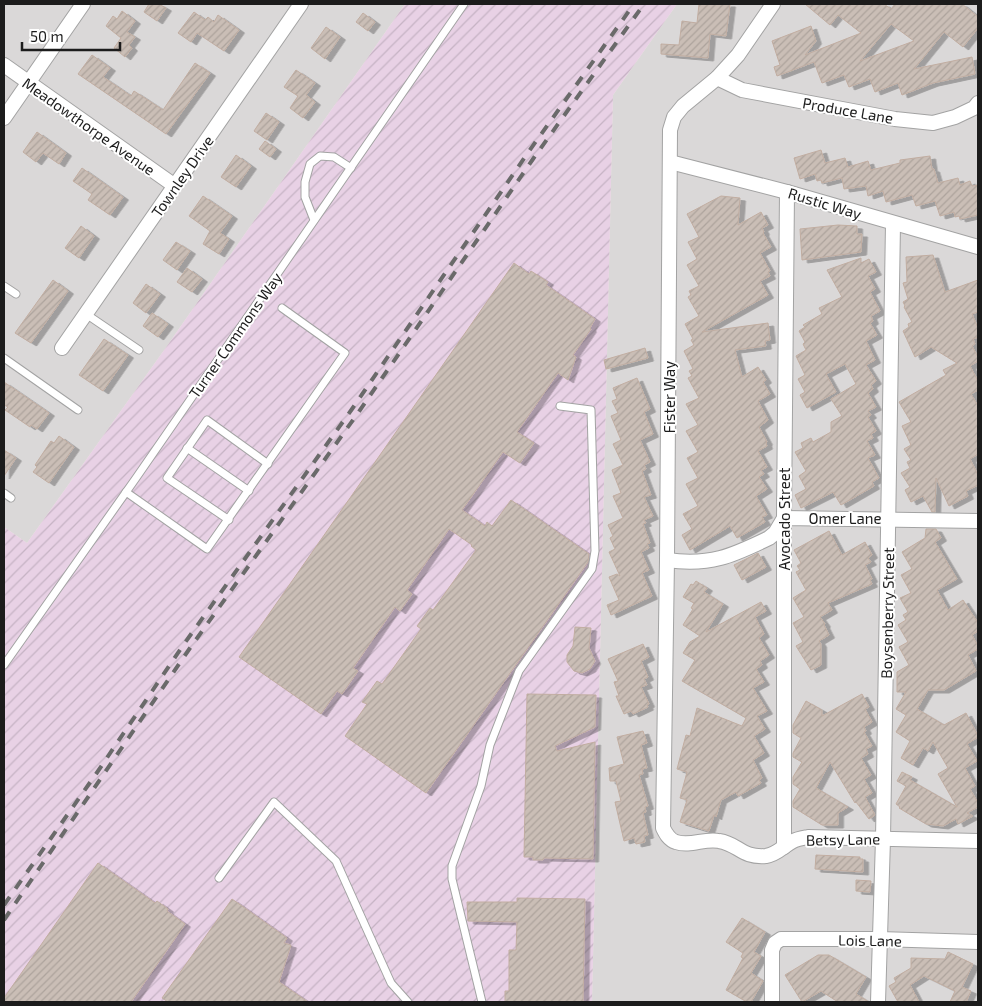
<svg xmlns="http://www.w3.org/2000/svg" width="982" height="1006" font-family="'Exo 2',sans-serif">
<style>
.residential{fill:#dad8d8}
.industrial{fill:url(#industrial-furrows)}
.building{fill:url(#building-hatch);stroke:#c1ada1;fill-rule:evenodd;filter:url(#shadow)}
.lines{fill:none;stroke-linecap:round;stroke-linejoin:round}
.lane-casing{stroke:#a3a3a3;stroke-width:9}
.street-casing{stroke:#a3a3a3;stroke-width:16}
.lane{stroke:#fff;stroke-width:7}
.street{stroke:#fff;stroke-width:14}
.rail{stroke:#6a6a6a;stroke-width:4;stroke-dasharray:10 10;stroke-linecap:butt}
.labels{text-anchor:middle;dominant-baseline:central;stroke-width:4;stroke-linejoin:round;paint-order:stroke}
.street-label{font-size:15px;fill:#1c1c1c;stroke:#fff}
</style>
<defs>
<pattern id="industrial-furrows" width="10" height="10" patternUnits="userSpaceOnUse" patternTransform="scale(1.25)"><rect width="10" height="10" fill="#e8d1e5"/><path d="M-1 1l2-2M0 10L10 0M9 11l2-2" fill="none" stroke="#c6b3c4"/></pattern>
<pattern id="building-hatch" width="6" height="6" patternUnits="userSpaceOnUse" patternTransform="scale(1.25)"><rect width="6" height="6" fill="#cabeb6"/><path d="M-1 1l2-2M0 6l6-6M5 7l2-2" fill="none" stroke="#ada39c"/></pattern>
<filter id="shadow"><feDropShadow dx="5.5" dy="3" stdDeviation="0" flood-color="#0004"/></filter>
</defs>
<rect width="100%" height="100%" fill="#eee8e0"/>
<g class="residential">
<polygon points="4,4 405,4 167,346 27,543 4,527"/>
<polygon points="677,4 978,4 978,1002 592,1002 613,95"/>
</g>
<polygon class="industrial" points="405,4 677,4 613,95 592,1002 4,1002 4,527 27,543 167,346"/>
<g class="building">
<polygon points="149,4 159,4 166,8 157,21 144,12"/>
<polygon points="699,4 730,4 726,36 710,34 708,58 661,54 661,44 679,45 682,21 697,23"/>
<path d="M805,4H884L891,9L895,4H962L978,17V28L963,47L944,32L914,69L972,57L975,74L933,83L902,95L898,83L875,92L870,79L849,87L844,75L822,83L814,62L777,76L774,67L780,65L772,41L811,26L816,41L805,55L861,33L838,15L830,25ZM891,24L914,41L860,61Z"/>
<polygon points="122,11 135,21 127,32 135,37 129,45 132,48 125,57 114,48 121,38 106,26 113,16 117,19"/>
<polygon points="194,12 205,20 208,17 214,22 218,15 239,30 224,51 197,33 191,42 178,33"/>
<polygon points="363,13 375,22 368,31 356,22"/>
<polygon points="326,27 340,37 325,59 311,48"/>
<polygon points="92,55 110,68 103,77 131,96 134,91 163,110 195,63 210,73 166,134 78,74"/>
<polygon points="296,70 315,83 306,95 315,102 303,118 290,108 298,96 284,87"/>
<polygon points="266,113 279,122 267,140 254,131"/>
<polygon points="37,132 66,153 59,164 43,153 36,162 23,152"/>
<polygon points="265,141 276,149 270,157 259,149"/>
<polygon points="821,150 825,163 845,158 848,167 868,161 871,170 900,163 900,160 930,156 932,169 934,169 938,183 958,178 960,185 970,181 972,186 978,185 978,215 960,219 959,216 955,217 954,212 940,216 935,201 916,206 912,195 886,202 883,191 868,196 866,186 844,189 842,178 822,183 821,180 817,181 815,174 800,179 794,158"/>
<polygon points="236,155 251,166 236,187 221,177"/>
<polygon points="82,168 123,197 110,215 88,200 92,194 73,181"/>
<polygon points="203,196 232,216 220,233 229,239 219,254 203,244 210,231 189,216"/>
<polygon points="721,196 740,198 738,225 761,212 768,225 762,228 764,232 763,233 771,247 760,253 770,271 768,272 770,276 760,281 768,295 702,332 768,323 770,340 765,341 766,346 735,350 742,377 758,367 766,380 763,382 770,394 758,401 768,420 759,427 767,442 766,443 767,446 758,451 767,467 761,470 764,474 759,477 767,489 756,496 767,515 762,517 765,522 737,538 730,526 690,550 682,535 692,529 683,514 698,506 686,484 698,478 687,458 698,452 686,431 698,425 686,404 699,398 688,378 692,376 689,371 693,369 684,351 694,345 691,340 693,339 685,324 699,316 688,297 691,295 689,291 699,286 687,265 697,259 688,242 699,237 687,214"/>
<polygon points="838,225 857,226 857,234 862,234 861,252 802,260 800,229"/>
<polygon points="81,226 94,236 79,258 65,248"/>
<polygon points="176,242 190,251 177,270 163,260"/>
<polygon points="933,255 945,292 978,280 978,312 972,314 978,328 978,337 973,339 975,344 972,346 978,357 978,361 970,366 978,381 978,390 971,394 978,406 978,454 970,459 978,475 978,485 966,491 968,496 949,506 936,478 935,512 932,512 923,496 911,502 905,490 910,487 901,473 910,468 907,462 911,460 904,449 911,445 902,426 911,422 899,402 946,375 943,370 957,363 931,347 915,357 903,331 909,327 908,324 912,322 904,307 905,306 903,302 908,299 903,283 907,282 906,257"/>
<polygon points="861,258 861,263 869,259 876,272 868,276 875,289 870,292 880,311 871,316 873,321 870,323 877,335 866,341 875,360 866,365 876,381 871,385 873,389 868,393 876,407 868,411 871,415 868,417 876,431 871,434 873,438 867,441 875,455 868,458 879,478 872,482 874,486 841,505 833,492 801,508 795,495 806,489 799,476 806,471 795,452 803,448 801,443 811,438 813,442 831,432 831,422 842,416 831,399 856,384 845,364 826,374 836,392 807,408 800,395 805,392 798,379 805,375 796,356 806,350 803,344 805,342 799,331 805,327 803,325 822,314 819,308 842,297 827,270"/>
<polygon points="514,263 529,274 531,271 548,282 546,285 595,319 590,328 591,329 573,355 576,357 568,380 558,373 517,432 534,443 520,463 503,452 462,510 485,526 487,522 492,526 511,500 589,554 588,562 426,793 345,736 367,704 362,702 377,681 382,684 421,629 417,626 430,608 433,610 476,550 471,546 472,545 449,529 407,590 412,594 400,611 395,607 353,668 358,671 342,694 337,691 321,714 239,657"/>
<polygon points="187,268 202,279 192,292 177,282"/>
<polygon points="53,280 68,291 31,343 15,333"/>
<polygon points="146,284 160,294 146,313 133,303"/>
<polygon points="152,313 168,324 158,337 143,326"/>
<polygon points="104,339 128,355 103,391 79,375"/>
<polygon points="645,348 648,358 606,369 604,360"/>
<polygon points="637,378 650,409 644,412 653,434 640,440 650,462 644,465 646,469 642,471 651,495 644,497 653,516 644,520 646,523 643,524 650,543 647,544 649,548 641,552 649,570 642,573 652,596 611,615 607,605 619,600 609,577 617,574 620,576 609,552 615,549 610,538 613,536 608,525 623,518 613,496 621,493 612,470 623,465 613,444 621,440 611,416 618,413 612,401 617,399 613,388"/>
<polygon points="4,382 49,413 37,429 31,425 30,427 5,410 8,407 4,405"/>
<polygon points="59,436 74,447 49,483 33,472 37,467 35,465 51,441 54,443"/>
<polygon points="4,450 16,458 4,476"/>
<polygon points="926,529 936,529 941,538 935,542 957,579 937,590 948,610 963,600 978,623 978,631 972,635 978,646 978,649 968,655 976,671 944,690 928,690 917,709 944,725 966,713 978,736 978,737 967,744 977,761 965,768 975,786 970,789 978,803 978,807 967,813 973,816 958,824 956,819 943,826 926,824 899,808 900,807 896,804 906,786 897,781 902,772 912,777 910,780 957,807 938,774 948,768 933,742 928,751 923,748 913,765 901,758 910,741 896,732 906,715 896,709 906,692 897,692 897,672 909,665 899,647 908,642 898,625 906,620 903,615 908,612 900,598 911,593 901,575 912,569 902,552 925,538"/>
<polygon points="829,531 842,555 865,542 872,555 868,558 871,562 865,565 872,579 870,580 872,584 828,603 832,610 820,617 825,624 824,625 829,635 819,641 821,644 821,665 811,670 796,646 803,642 793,623 804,617 793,598 806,590 796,572 800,570 797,566 801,563 794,550"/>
<polygon points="758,553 766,567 742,580 734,565"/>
<polygon points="696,581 707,588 704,592 723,604 706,632 761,602 766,611 755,617 764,634 759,638 769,655 760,661 762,665 756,669 764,682 753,688 767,711 757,716 765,729 754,736 764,753 753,760 762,778 759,780 761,783 738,796 736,792 721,800 716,817 714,815 709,831 680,822 687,800 680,798 687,772 677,769 686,735 690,736 697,708 742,726 746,718 682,681 695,660 683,653 690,642 700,636 683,625 693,609 691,608 694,603 683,597 691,584 693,585"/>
<polygon points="575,627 591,628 589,648 595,661 590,669 582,673 574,671 567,662 567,655 573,646"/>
<polygon points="643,644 649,657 641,661 648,677 644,679 647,685 641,687 649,704 647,705 648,707 633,714 631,711 624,714 616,696 619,696 614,682 618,681 608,659"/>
<polygon points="527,694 596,695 595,727 555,746 557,751 595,742 593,859 544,858 543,860 533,860 533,857 524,857"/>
<polygon points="862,694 869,707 865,709 872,722 864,727 866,731 864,732 872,746 866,749 868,754 861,758 871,775 864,779 872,793 865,797 875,815 869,819 856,802 855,803 830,762 816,788 848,807 838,813 838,825 822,825 793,807 793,801 800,789 793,784 793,777 802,762 793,757 793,753 801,738 793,733 793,725 806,701 822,710 822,716"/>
<polygon points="643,731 647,743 641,745 647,768 642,769 643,774 639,775 648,806 645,807 646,812 643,813 648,835 644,836 645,842 636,844 634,838 624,841 615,802 621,801 616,781 610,781 609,768 624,764 617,737"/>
<polygon points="816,855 860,857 860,859 863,859 863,872 815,869"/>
<polygon points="98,863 155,903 157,901 168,909 167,911 185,924 131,1002 4,1002 4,998"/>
<polygon points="856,880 871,881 870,892 856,891"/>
<polygon points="517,898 585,899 583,1002 505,1002 505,991 509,991 509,950 516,950 517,922 468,921 467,902 517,902"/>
<polygon points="232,899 287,938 284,943 291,945 279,982 308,1002 168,1002 162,998"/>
<polygon points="742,918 765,932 754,952 761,956 751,973 763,981 751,1002 747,1002 726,990 743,958 741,957 743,953 726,942"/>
<polygon points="948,952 973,964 962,987 971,991 966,1002 950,1002 955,991 924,976 910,985 919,1002 898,1002 889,986 896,982 894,978 911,968 911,958 945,959"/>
<polygon points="818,955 829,955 866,977 856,994 869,1002 838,1002 821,991 802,1002 785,975"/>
</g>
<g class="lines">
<g class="lane-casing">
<g id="lane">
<polyline points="314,220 305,197 305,182 310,164 320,156 334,157 351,168"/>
<polyline points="4,286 16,294"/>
<polyline points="86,314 139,350"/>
<polyline points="4,358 78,410"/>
<polyline points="187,448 249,491"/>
<polyline points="126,492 207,549 345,353 282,308"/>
<polyline points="4,493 11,498"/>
<polyline points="229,520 167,478 207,420 268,464"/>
<polyline points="4,665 136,478 464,4"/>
<polyline points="219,878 274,802 336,861 391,983 408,1002"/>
<polyline points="482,1002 452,879 452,866 481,786 490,745 519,671 592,569 595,551 591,410 560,406"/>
</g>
</g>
<g class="street-casing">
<g id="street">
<path d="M773,4L738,55L717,78L683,106L674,117L670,130L667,560L663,828C666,834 669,840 676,842C691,847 704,838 719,841C739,844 741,858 766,856C778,854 783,846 793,841C797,839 803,838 808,837L978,841"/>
<polyline points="4,65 175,186"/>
<polyline points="717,78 742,90 895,119 933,123 955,117 974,108 978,103"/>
<polyline points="4,118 83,4"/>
<polyline points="670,162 787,192 978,247"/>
<polyline points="62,348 301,4"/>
<path d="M667,560C710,566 732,556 769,538L775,533L784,518L978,521"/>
<polyline points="784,847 784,518 787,192"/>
<polyline points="772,1002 772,950 775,943 781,939 879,939 978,942"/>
<polyline points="878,1002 883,839 893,224"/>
</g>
</g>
<use href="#lane" class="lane"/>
<use href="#street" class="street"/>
<g class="rail">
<polyline points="4,905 96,774 184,644 352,409 527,154 634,4"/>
<polyline points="4,920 190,648 358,413 533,159 644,4"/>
</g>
</g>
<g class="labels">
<g class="street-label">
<text transform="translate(848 110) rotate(10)">Produce Lane</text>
<text transform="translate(89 126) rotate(35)">Meadowthorpe Avenue</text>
<text transform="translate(182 176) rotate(-55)">Townley Drive</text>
<text transform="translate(825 203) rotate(17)">Rustic Way</text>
<text transform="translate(235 335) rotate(-55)">Turner Commons Way</text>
<text transform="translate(669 397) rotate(-90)">Fister Way</text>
<text x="845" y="518">Omer Lane</text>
<text transform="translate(784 519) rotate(-90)">Avocado Street</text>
<text transform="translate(887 613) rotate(-89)">Boysenberry Street</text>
<text transform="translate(843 839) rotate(-1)">Betsy Lane</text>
<text transform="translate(870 940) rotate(1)">Lois Lane</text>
</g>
</g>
<rect width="982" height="1006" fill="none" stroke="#1c1c1c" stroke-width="10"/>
<path d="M22 42v8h98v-8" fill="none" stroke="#1c1c1c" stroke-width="2.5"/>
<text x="30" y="42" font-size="15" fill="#1c1c1c" stroke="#ffffff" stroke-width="4" paint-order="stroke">50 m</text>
</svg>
